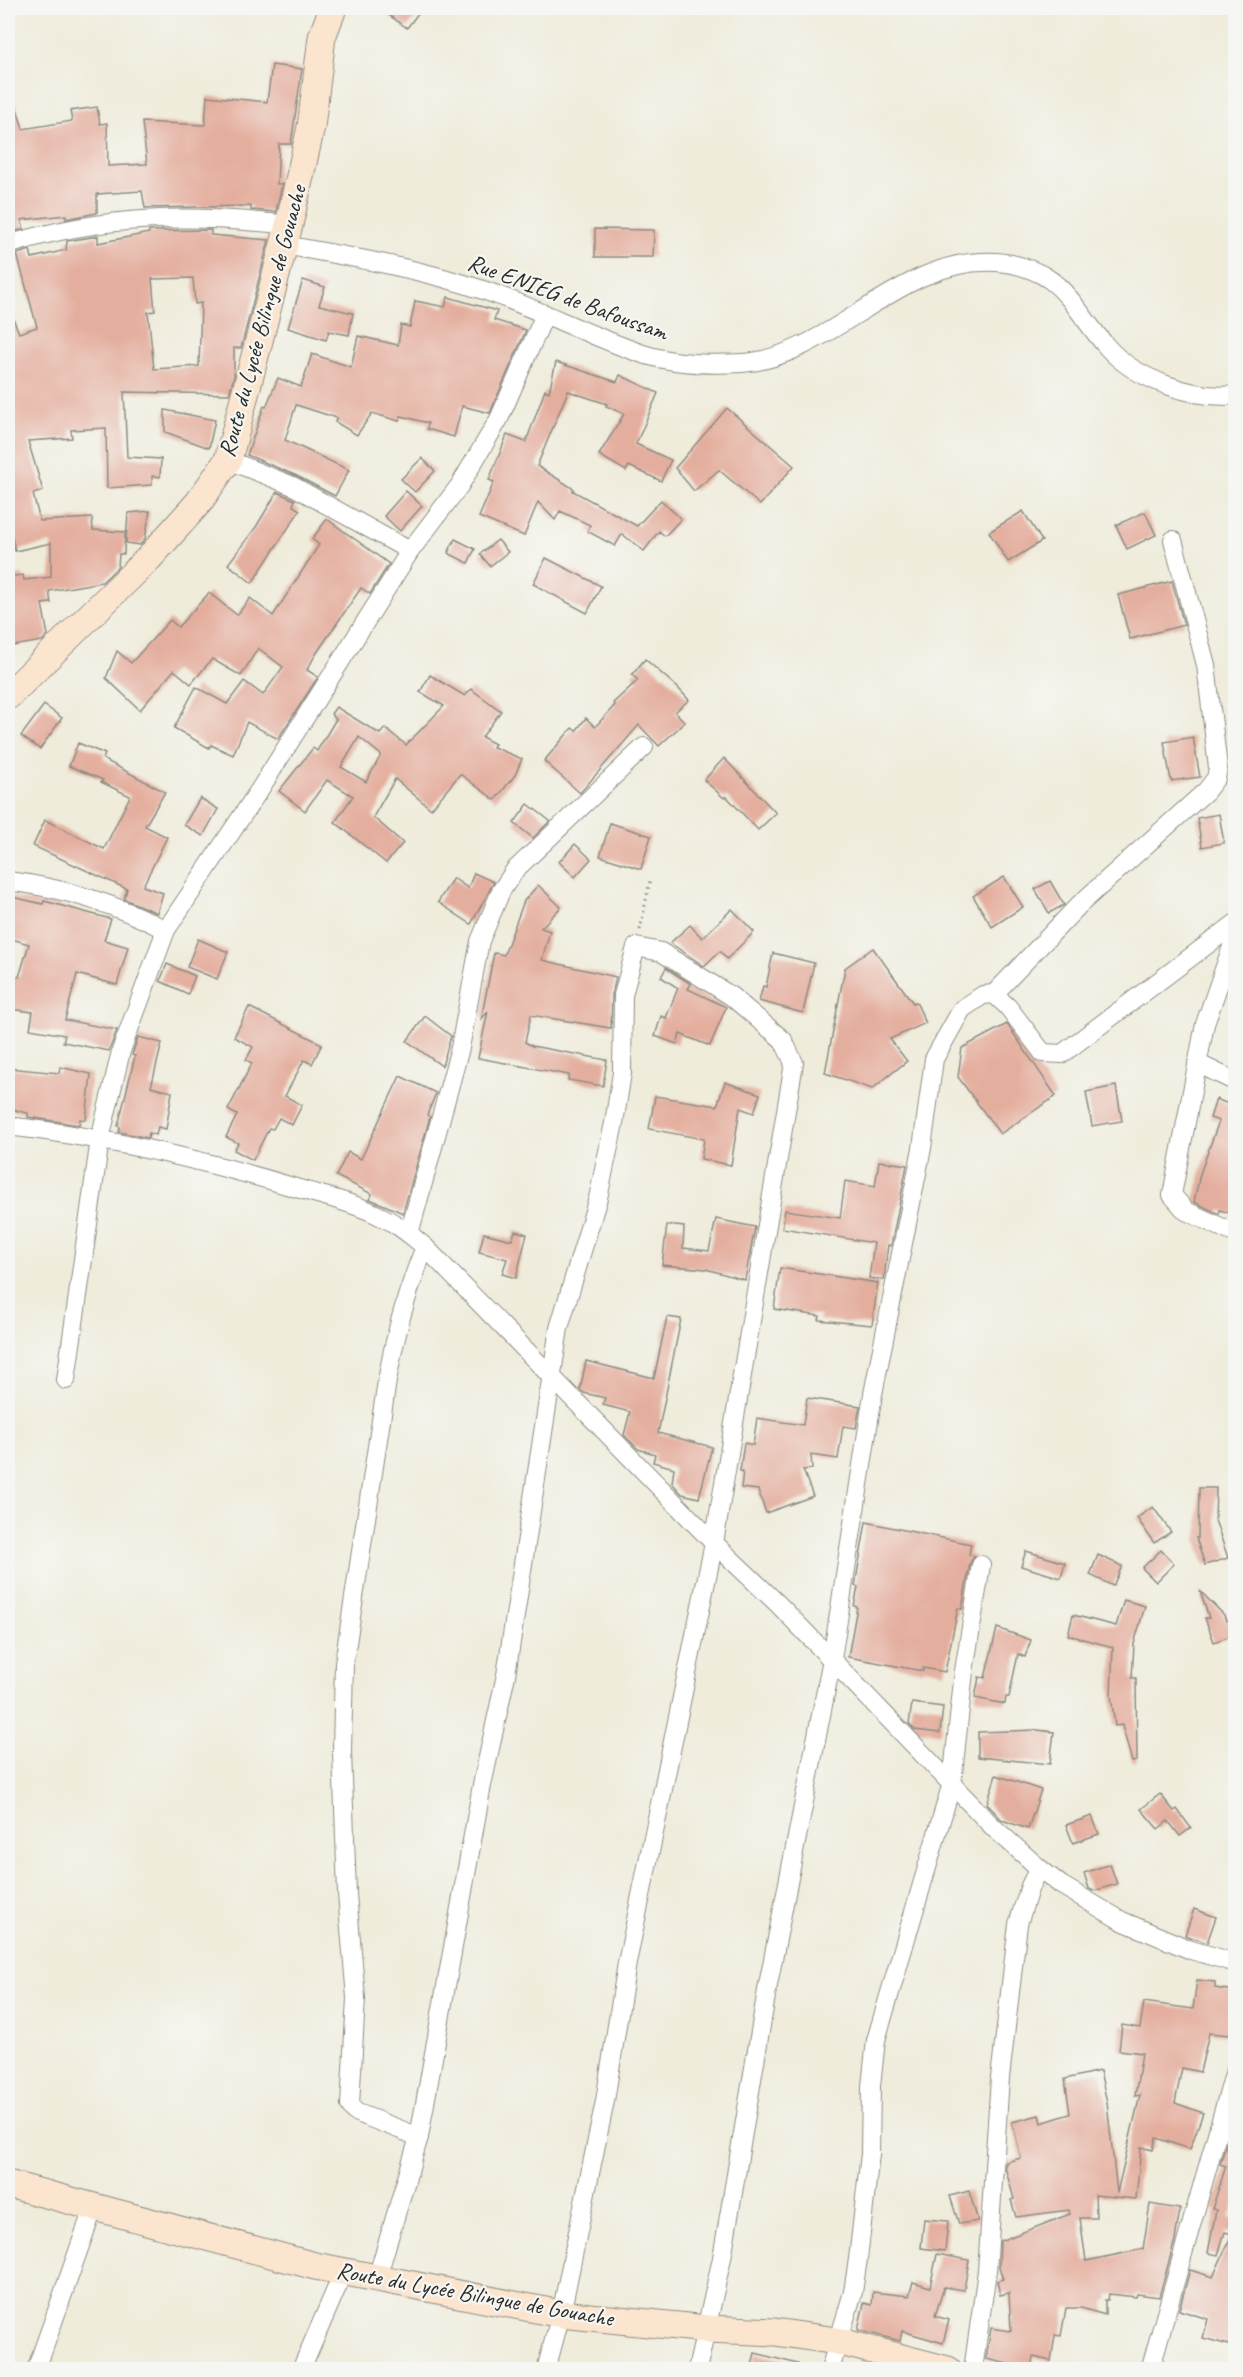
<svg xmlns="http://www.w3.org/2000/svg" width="1243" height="2377" font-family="Caveat,sans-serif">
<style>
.building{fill:#e4ae9e;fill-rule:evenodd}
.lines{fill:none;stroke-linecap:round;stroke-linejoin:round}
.street-casing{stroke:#8d8c83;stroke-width:20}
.secondary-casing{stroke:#8d8c83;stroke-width:29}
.path{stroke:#8d8c83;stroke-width:3;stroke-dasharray:1.5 4.5;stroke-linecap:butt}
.street{stroke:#fff;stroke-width:18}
.secondary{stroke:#fbe5cf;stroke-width:27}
.labels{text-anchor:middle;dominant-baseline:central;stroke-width:4.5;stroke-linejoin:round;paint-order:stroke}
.street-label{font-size:24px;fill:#2b2b2b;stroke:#f6f6f2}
</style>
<rect width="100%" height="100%" fill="#f6f6f2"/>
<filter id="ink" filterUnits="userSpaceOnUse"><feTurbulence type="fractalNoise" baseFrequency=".0167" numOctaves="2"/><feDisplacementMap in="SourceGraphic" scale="12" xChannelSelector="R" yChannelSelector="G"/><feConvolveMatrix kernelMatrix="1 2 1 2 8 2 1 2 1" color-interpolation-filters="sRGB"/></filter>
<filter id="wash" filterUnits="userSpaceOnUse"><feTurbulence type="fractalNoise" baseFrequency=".008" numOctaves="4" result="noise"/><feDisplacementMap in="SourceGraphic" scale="24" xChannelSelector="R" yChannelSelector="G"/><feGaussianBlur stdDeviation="1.35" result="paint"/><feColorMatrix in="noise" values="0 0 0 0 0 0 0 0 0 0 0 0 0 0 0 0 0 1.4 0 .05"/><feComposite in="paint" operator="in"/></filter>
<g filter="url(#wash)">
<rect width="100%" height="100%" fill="#efecdb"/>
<g id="blocks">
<g class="building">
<polygon points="379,8 422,8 407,28"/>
<polygon points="272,65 302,69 291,144 279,144 277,184 282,184 276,212 251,210 251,206 145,208 142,191 97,194 97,213 66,219 66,215 21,220 24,229 10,233 8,223 8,96 13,95 23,129 72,121 70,111 97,107 100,124 107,123 108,166 147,164 142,122 205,125 207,96 267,102"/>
<polygon points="595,229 654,230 653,257 595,257"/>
<path d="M211,230V235L269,240L241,348H234V376L229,394L124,392L127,457L161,459L160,477L152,476V485L107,488L106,428L71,430L72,438L28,441L43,491L33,494L40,521L92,518L93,530L125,532L124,554H119L118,567L102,582L49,591L51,603L42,604L48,635L42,641L13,646L8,618V577L23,575L24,580L51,577V543L15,551L8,520V306L19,333L37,327L17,254L30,250L32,258L66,250L67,241L98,236V243L149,233V231ZM193,278L195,304L201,303L199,366L154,369L148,312L155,311L152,279Z"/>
<polygon points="303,280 325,287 319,305 353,313 349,335 329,331 326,340 288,328"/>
<polygon points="448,297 497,311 494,320 526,330 490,413 462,406 454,437 427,429 428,423 401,416 399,421 372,413 357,435 335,422 337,418 296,405 285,440 349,470 335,496 297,476 247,455 264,406 266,407 278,378 301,387 312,354 351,367 358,336 398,345 401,325 410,327 415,301 445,307"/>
<polygon points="556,362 617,382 620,375 658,393 636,444 671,460 661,481 629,466 626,471 599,455 624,414 606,406 607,404 568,391 537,466 574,489 573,491 637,526 661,500 681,519 665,536 659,531 644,551 622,534 615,546 587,531 590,525 560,511 555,520 538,502 524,536 479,517 494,482 489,480 507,435 526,442 545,390 549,392"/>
<polygon points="727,408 794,466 760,505 719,470 694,491 675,468"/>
<polygon points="165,410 215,420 209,448 165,432"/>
<polygon points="422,458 435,471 415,492 401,479"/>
<polygon points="406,491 422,506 400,531 384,516"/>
<polygon points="277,492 295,500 293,506 300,510 252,583 228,564 256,527"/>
<polygon points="150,511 145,539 140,545 126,543 128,513"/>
<polygon points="1023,511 1042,541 1008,562 989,532"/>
<polygon points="1145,512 1156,535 1127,549 1116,525"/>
<polygon points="327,519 389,564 370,594 361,588 316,654 307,670 318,677 278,739 247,722 233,755 211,745 209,748 174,728 196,687 227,704 244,681 263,695 283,667 258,648 241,676 212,659 191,684 174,670 140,710 106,678 117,651 131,663 170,620 178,627 209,593 237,615 250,598 273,616 319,545 312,539"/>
<polygon points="455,539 475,549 468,563 448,553"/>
<polygon points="498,540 508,552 490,566 480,554"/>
<polygon points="546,558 601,586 587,613 533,584"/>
<polygon points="1172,581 1184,625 1130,639 1118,595"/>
<polygon points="645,659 678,688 689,700 675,712 685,722 659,746 639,725 580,793 544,761 572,728 576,731 586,718 595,727 615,705 613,703 638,680 632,675"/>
<path d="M430,675L465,696L471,689L501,711L482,737L495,744L493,747L522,759L515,775L495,800L460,774L431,809L395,779L373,817L403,843L386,863L335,822L353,796L327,780L305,811L279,791L313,748L317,751L336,719L331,714L336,707L380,734L385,728L406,745L444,706L420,692ZM359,737L381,755L366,782L341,767Z"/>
<polygon points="44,705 62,718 40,749 21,736"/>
<polygon points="1193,737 1200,777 1171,781 1164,742"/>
<polygon points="78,743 105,754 103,759 165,792 145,826 167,837 143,886 163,893 157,913 124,899 127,889 33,846 45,820 104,849 130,796 101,782 103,780 69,766"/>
<polygon points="724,758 776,813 758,830 726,796 724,798 704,780"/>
<polygon points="200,798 218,809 203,836 184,825"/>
<polygon points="528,804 550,821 533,838 514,823"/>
<polygon points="1219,814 1224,843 1202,847 1197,818"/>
<polygon points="610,823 651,836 641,869 600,856"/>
<polygon points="575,844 591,859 575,877 559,862"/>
<polygon points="474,873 494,882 471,924 438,902 453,878 468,888"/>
<polygon points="1004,877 1023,907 992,927 973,896"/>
<polygon points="1050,881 1064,905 1049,913 1035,889"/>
<polygon points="538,885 561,907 541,928 550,931 542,960 616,977 612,995 611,1028 531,1015 525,1042 532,1046 607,1060 603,1086 568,1080 569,1075 478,1058 488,1011 481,1020 494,953 504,955 524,901"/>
<polygon points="8,896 43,904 44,901 111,919 104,940 128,947 117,985 77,974 65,1020 117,1030 109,1051 63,1042 65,1035 30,1029 33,1012 9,1009 13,976 19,977 29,944 8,938"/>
<polygon points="732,909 754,932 727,959 720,951 704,966 670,943 690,925 702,938"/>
<polygon points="198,939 228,952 217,979 187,967"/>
<polygon points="873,948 913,1003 916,1002 926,1023 890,1039 907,1061 872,1089 825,1073 845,968"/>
<polygon points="773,953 814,963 803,1013 759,1001 763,986 766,987"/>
<polygon points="167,964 195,976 188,994 160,981"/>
<polygon points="666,968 691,984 688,989 726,1007 710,1046 680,1034 677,1044 655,1036 661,1016 666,1018 678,988 661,977"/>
<polygon points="249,1007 322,1044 312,1064 304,1060 285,1096 302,1105 292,1125 279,1118 273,1129 269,1128 253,1160 234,1150 238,1143 226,1137 237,1115 228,1110 252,1063 246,1060 253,1047 234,1037"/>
<polygon points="425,1016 451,1036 442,1066 407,1041"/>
<polygon points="1007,1024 1056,1096 1000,1134 958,1077 962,1048"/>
<polygon points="138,1037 162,1043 151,1087 172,1092 166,1129 158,1127 156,1135 149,1133 148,1138 119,1132 120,1127 118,1126 135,1056 132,1055"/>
<polygon points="60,1067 91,1074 86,1120 80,1119 79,1125 28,1117 28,1113 8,1109 8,1068 59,1073"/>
<polygon points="400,1076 436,1093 427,1115 430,1117 403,1213 370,1199 372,1194 336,1176 348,1152 361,1159"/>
<polygon points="725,1082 760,1094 754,1113 740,1108 731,1165 701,1159 704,1139 649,1129 655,1096 717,1106"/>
<polygon points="1116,1086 1122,1121 1092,1126 1086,1092"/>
<polygon points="1216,1099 1236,1107 1236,1215 1220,1210 1219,1214 1194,1202 1200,1174 1219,1121 1210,1118"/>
<polygon points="879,1161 907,1165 891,1246 888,1245 884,1280 869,1278 874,1243 782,1228 785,1210 840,1218 845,1181 875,1186"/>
<polygon points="716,1219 755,1227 745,1280 706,1269 662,1265 667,1225 684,1227 683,1248 709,1251"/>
<polygon points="515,1231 527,1234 516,1278 502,1274 507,1259 479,1252 484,1233 512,1240"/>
<polygon points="780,1268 878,1283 872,1325 819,1320 820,1316 774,1309"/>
<polygon points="667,1317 681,1319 658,1433 712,1447 699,1498 682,1494 672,1483 674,1468 653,1462 655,1454 638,1449 624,1435 630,1412 603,1405 605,1398 584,1393 580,1390 586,1361 654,1378"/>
<polygon points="807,1398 860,1406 856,1428 843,1426 838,1459 811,1455 812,1469 803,1470 813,1496 766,1513 758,1490 741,1488 743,1471 740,1471 744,1443 753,1445 757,1418 803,1425"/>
<polygon points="1199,1488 1216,1488 1215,1520 1228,1558 1205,1565 1196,1538 1198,1538"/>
<polygon points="1153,1507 1171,1532 1154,1543 1137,1518"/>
<polygon points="866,1522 971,1544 969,1555 975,1556 970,1563 962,1609 958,1608 945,1672 923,1668 923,1671 848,1657 857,1607 854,1606 858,1587 855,1586"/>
<polygon points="1161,1550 1174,1564 1156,1582 1142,1568"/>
<polygon points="1026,1551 1065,1563 1061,1578 1021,1566"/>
<polygon points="1098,1555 1122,1566 1113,1586 1090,1575"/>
<polygon points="1200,1591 1224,1615 1226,1621 1229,1620 1236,1627 1236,1634 1214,1642 1205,1618 1209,1618"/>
<polygon points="1124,1600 1145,1606 1134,1644 1132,1678 1136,1678 1137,1761 1132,1762 1122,1725 1115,1726 1111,1695 1113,1647 1068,1635 1073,1615 1116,1626"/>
<polygon points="997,1628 1031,1640 1025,1657 1018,1654 1009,1697 1006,1697 1005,1704 975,1698 979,1677 985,1678"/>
<polygon points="912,1703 943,1707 940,1733 915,1730 909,1724"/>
<polygon points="1037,1730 1054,1732 1050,1764 978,1757 978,1732"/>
<polygon points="996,1775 1041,1790 1028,1829 1002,1820 987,1804"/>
<polygon points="1160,1794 1174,1811 1177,1809 1191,1828 1180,1836 1168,1821 1158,1829 1141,1809"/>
<polygon points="1092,1816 1099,1834 1073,1843 1066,1825"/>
<polygon points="1110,1864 1117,1884 1094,1891 1089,1889 1084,1873"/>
<polygon points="1194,1909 1216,1917 1207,1943 1185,1935"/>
<polygon points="1197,1980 1215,1982 1215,1988 1235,1991 1232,2018 1236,2020 1230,2035 1209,2033 1200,2072 1182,2068 1175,2103 1203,2113 1190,2149 1156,2138 1153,2150 1141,2147 1136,2199 1095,2195 1096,2218 1080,2218 1086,2261 1143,2249 1150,2204 1180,2209 1175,2240 1159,2297 1137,2294 1136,2297 1109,2294 1108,2300 1105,2300 1105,2315 1081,2308 1066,2308 1061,2336 1055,2335 1051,2361 1033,2357 1031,2369 986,2359 991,2328 1011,2331 1009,2293 1000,2295 997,2281 1003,2279 999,2267 1000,2241 1070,2214 1069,2210 1016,2217 1011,2200 1014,2199 1005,2167 1006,2162 1021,2158 1012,2122 1039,2115 1041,2123 1070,2114 1065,2079 1100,2071 1107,2102 1117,2193 1140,2095 1135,2096 1142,2053 1119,2050 1122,2025 1140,2028 1144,2002 1193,2009"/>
<polygon points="1233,2120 1236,2120 1236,2198 1229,2218 1236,2220 1236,2347 1203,2338 1208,2319 1179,2310 1190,2270 1213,2277 1232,2234 1225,2232 1218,2255 1208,2253 1216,2210 1212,2209 1226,2166 1220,2164"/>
<polygon points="969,2191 978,2221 959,2224 950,2196"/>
<polygon points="924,2219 948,2221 945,2251 921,2248"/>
<polygon points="937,2254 969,2260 964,2290 944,2287 935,2316 949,2320 943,2343 902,2331 900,2341 858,2330 864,2303 872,2305 873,2292 909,2296 913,2282 930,2287"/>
<polygon points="755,2353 798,2364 797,2370 751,2370"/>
</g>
</g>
</g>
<g filter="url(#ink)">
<use href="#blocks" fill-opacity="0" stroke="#8d8c83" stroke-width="1.5"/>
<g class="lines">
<g class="street-casing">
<g id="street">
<path d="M8,245C101,215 192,214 289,225"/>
<path d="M284,245C351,257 418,268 483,290C537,308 589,336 643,354C675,364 709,365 742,363C830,358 901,255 996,262C1062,267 1070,305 1107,347C1135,379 1194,400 1236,395"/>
<polyline points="228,460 293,486 410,551"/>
<path d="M8,881C64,888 116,904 166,930"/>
<polyline points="1236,935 1205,1024 1172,1195 1186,1211 1236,1234"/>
<polyline points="994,994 1079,905 1206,791 1216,778 1218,768 1206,665 1173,540"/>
<polyline points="1197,1063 1236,1082"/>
<path d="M8,1126C104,1137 200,1159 293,1187C323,1196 356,1203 384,1218C399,1225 412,1236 425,1247L714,1543L778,1604L994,1828L1039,1868L1061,1885L1122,1921L1191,1950L1236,1963"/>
<polyline points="409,1234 460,1048 480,941 501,891 515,870 644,747"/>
<polyline points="66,1380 100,1139 121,1051 166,930 260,789 410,551 460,485 499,419 545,314"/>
<path d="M419,2137L355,2112L350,2105L356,1998L347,1894L342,1751L344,1663L387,1381C395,1334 407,1290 425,1247"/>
<polyline points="377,2278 419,2137 482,1785 506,1675 559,1328 598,1198 614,1123 622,1073 623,995 636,947 661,952 731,996 783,1040 794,1063 714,1543 627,1963 605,2101 561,2314 546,2370"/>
<polyline points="36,2370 93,2209"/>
<polyline points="301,2370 344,2271"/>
<polyline points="697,2370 722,2258 767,1990 832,1659 873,1394 922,1148 934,1059 962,1009 983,995 994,994 1008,1007 1043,1053 1062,1054 1236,923"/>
<polyline points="830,2370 853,2292 858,2259 870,2154 871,2086 876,2040 952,1783 964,1671 981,1565"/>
<polyline points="973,2370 987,2271 1000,2078 1018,1924 1030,1886 1039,1868"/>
<polyline points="1150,2370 1236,2067"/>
</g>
</g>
<g class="secondary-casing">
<g id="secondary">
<polyline points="8,696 149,558 199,502 228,460 289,225 311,127 322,37 333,8"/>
<polyline points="8,2184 315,2266 377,2278 561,2314 707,2329 775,2332 837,2341 948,2370"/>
</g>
</g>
<polyline class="path" points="640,930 650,880"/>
<use href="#street" class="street"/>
<use href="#secondary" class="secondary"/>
</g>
</g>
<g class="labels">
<g class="street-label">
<text transform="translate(568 297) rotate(20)">Rue ENIEG de Bafoussam</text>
<text transform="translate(262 321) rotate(-75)">Route du Lycée Bilingue de Gouache</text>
<text transform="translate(475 2294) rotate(10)">Route du Lycée Bilingue de Gouache</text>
</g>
</g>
<rect width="1243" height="2377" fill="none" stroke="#f6f6f2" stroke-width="30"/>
</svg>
